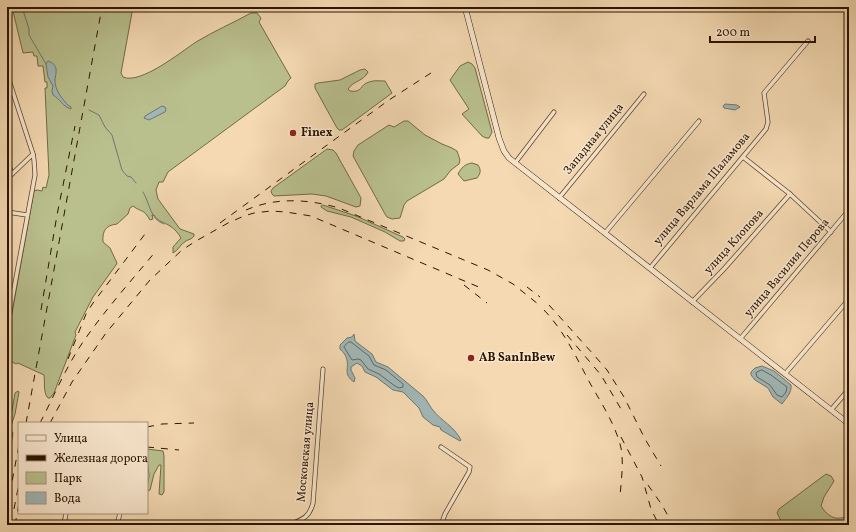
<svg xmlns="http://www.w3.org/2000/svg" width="856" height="532" font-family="Vollkorn,serif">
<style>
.green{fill:#b9c08e;stroke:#726a47}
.water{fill:#a0b7b7;stroke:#71766e}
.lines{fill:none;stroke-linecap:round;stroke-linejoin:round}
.shore{stroke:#66665c;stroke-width:1}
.stream{stroke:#71766e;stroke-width:1}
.street-casing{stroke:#5d452c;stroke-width:5}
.secondary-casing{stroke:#2b1400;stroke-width:6}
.street{stroke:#f8e6cd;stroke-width:3.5}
.secondary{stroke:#f8e6cd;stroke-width:5}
.rail{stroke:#2b1400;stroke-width:1;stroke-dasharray:7 7;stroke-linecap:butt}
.poi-dot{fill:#8f2418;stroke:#f8e6cd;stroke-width:1.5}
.labels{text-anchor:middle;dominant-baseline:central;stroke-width:3;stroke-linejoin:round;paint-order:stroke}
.poi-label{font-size:12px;font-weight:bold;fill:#2b1400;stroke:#f8e6cd;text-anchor:start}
.street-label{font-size:12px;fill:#2b1400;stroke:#f8e6cd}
</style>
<rect width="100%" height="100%" fill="#f4d9b2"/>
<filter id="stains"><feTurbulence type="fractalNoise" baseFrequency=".005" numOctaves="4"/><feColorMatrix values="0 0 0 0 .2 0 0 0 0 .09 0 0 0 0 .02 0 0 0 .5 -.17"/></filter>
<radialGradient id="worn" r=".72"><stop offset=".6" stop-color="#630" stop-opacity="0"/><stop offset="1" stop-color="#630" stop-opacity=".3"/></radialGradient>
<g class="green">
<path d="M12,7H133L121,73L123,77C140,85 181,52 196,42C214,31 233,23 251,13H257L261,18L259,22L291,78L288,81L285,86L168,172L163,182H159L156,190L158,199L180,229L194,234V236C191,240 189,239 186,241C180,244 179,250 173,253V247L181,238C178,233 175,229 170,226C164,222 158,222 154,215H152L153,219L150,220C143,208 142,213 133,206L130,208L128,214L117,224C106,225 102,231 103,242L110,248L117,263L116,265L93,297L75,332L76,335L54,393L50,398H48C43,393 45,382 44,375L18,363L16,364L12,362L11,359L7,358V341L34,191L37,190L42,191L43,187L46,188L49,175L45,88H47V82H45L43,66H38L37,56H34L33,52L23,53Z"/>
<polygon points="468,62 472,64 475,68 492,132 489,138 486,138 482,136 462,114 469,109 450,80 460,66"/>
<path d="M365,69L368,72C364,81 353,81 348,89L350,91C363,93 359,85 369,82C374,80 380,81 385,81L392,93L342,130H339L337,128L315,88V84L318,83L340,80L360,70Z"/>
<polygon points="404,121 408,121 425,135 442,144 452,148 457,151 460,160 459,164 451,170 444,179 407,201 404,205 400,218 392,219 387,217 385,214 353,156 354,151 358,145 389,125 394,127"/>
<polygon points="327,149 333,150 336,153 361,198 360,206 356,207 326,196 312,194 274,196 272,194 271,191 273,188"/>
<path d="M472,163L478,165C481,170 481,173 477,178L464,181L458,174C461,168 465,164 472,163Z"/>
<polygon points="323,205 356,216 403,237 405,239 404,241 400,241 385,232 351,217 327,211 321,207 321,206"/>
<polygon points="18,391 19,392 15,414 10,429 13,433 11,445 8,449 7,449 7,413 12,411 15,393"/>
<path d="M147,449L163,451L164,456V492L162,495L159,494L161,465H159L154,474L150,490L148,491C146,485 149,480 149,475C148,466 147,459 147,449Z"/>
<path d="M826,474L831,476L834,481L824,497L821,506C828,517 837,522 849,515V525H783L777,513L779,509Z"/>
</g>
<g class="water">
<path d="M48,61C59,65 56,72 55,80C55,87 58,93 62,98C65,102 67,105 71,107V109C63,107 60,99 53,95L52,91L53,86L48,77L46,64Z"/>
<polygon points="725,104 737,105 740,107 735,110 724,108 723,106"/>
<polygon points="162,106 165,107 166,109 165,112 149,120 144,118 145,116"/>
<path d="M354,334L355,341L372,354L376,362L388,367L423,396C427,400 429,405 432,409C441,421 454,426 461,440L460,441L441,430L440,427L433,425L423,417L419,408L403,392L393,390L376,377L365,372L362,366L357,363L351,367V370L355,378L354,382C343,374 349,369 347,360C346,355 343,352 340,349V345L347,338L352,337Z"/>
<path d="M762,366L774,371L791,385C792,393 786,398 782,404L773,397L768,388L755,380L751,375V372L755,368Z"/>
</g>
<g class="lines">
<g class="shore">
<polygon points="349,342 351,342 369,356 374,365 386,370 403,384 403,387 399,388 395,386 379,374 368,369 361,360 358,359 352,360 344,347"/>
<polygon points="762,370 771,375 787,387 786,392 782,397 777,395 770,385 757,377 756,373"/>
</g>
<g class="stream">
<polyline points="22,7 29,29 29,35 46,64"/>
<polyline points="89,110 99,115 105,127 112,135 122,170 127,176 131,177 136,183"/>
<path d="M143,192C150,203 150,220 164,224"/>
</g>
<g class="street-casing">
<g id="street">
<polyline points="7,74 33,154 34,160 35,175 7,327"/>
<polyline points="743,157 790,194 831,232"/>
<polyline points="7,161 12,174"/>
<polyline points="515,163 554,112"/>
<polyline points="7,179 33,154"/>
<polyline points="559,198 644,94"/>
<polyline points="7,212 27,215"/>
<polyline points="605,233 699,121"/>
<polyline points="650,268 766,129 768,122 764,93 808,41"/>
<polyline points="692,302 724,269 790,194"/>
<polyline points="740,339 849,210"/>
<polyline points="785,374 849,299"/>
<polyline points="831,410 849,389"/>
<polyline points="441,447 470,467 469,472 445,514 441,525"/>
<polyline points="64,525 66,513"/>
<polyline points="117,525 120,513"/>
<path d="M289,525C303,519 309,518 313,503L323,369"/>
</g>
</g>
<g class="secondary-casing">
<polyline id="secondary" points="465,7 499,138 504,151 509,158 849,424"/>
</g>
<use href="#street" class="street"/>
<use href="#secondary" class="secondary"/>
<g class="rail">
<path d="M246,210C276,197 308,199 339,208L488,270L513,284L538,304"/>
<polyline points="220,223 389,100 431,73"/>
<polyline points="464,285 487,303"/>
<polyline points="527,287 540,297"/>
<polyline points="549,305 594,355 607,370 624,397 645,439 661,466"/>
<polyline points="41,310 57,215 75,126"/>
<path d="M544,310C565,332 577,359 591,385C602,404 616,426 621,448C624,464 621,481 620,497"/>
<polyline points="567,335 601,375 621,409"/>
<polyline points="68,359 86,314 93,303 145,234"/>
<polyline points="26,423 102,7"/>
<path d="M40,423C54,396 66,367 83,342C105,310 131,281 156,251"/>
<polyline points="50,423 72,382 106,333 150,280 182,250 196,241 228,223 244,216 254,213 271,211 286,212 311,216 481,288"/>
<polyline points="147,427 162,424 194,423"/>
<polyline points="621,437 642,477 651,509 659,525"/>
<polyline points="147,447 179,450"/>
<polyline points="648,485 662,505 673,525"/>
<polyline points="7,508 19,445"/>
<polyline points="14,509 19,483"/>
<polyline points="7,525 12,501"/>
<polyline points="15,525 19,503"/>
</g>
</g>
<g class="poi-dot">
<circle cx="293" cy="133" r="4"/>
<circle cx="471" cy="358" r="4"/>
</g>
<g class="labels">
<g class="poi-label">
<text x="301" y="133">Finex</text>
<text x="479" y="358">AB SanInBew</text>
</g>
<g class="street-label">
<text transform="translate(594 139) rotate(-51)">Западная улица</text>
<text transform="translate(702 189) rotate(-50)">улица Варлама Шаламова</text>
<text transform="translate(734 242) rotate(-48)">улица Клопова</text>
<text transform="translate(787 268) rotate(-50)">улица Василия Перова</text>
<text transform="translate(306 452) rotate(-85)">Московская улица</text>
</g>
</g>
<rect width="856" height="532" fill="none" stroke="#f4d9b2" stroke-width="24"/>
<rect x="8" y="8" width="840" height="516" fill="none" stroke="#2b1400" stroke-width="2"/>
<rect x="12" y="12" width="832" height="508" fill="none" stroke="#2b1400"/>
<rect x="18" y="422" width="130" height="92" fill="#f8e6cd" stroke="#a6927b"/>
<rect x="26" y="435" width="20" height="6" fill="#f8e6cd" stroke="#a6927b"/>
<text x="54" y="442" font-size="12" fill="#2b1400">Улица</text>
<rect x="26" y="455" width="20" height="6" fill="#2b1400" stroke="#a6927b"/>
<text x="54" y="462" font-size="12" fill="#2b1400">Железная дорога</text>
<rect x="26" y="472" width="20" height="12" fill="#b9c08e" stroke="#a6927b"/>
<text x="54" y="482" font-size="12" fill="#2b1400">Парк</text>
<rect x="26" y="492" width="20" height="12" fill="#a0b7b7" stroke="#a6927b"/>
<text x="54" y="502" font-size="12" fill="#2b1400">Вода</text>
<path d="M710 36v6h105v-6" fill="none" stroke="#2b1400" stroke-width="2"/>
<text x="716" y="36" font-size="12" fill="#2b1400" stroke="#f8e6cd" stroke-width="3" paint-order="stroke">200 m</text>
<rect width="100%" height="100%" filter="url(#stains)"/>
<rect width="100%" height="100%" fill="url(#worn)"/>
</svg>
